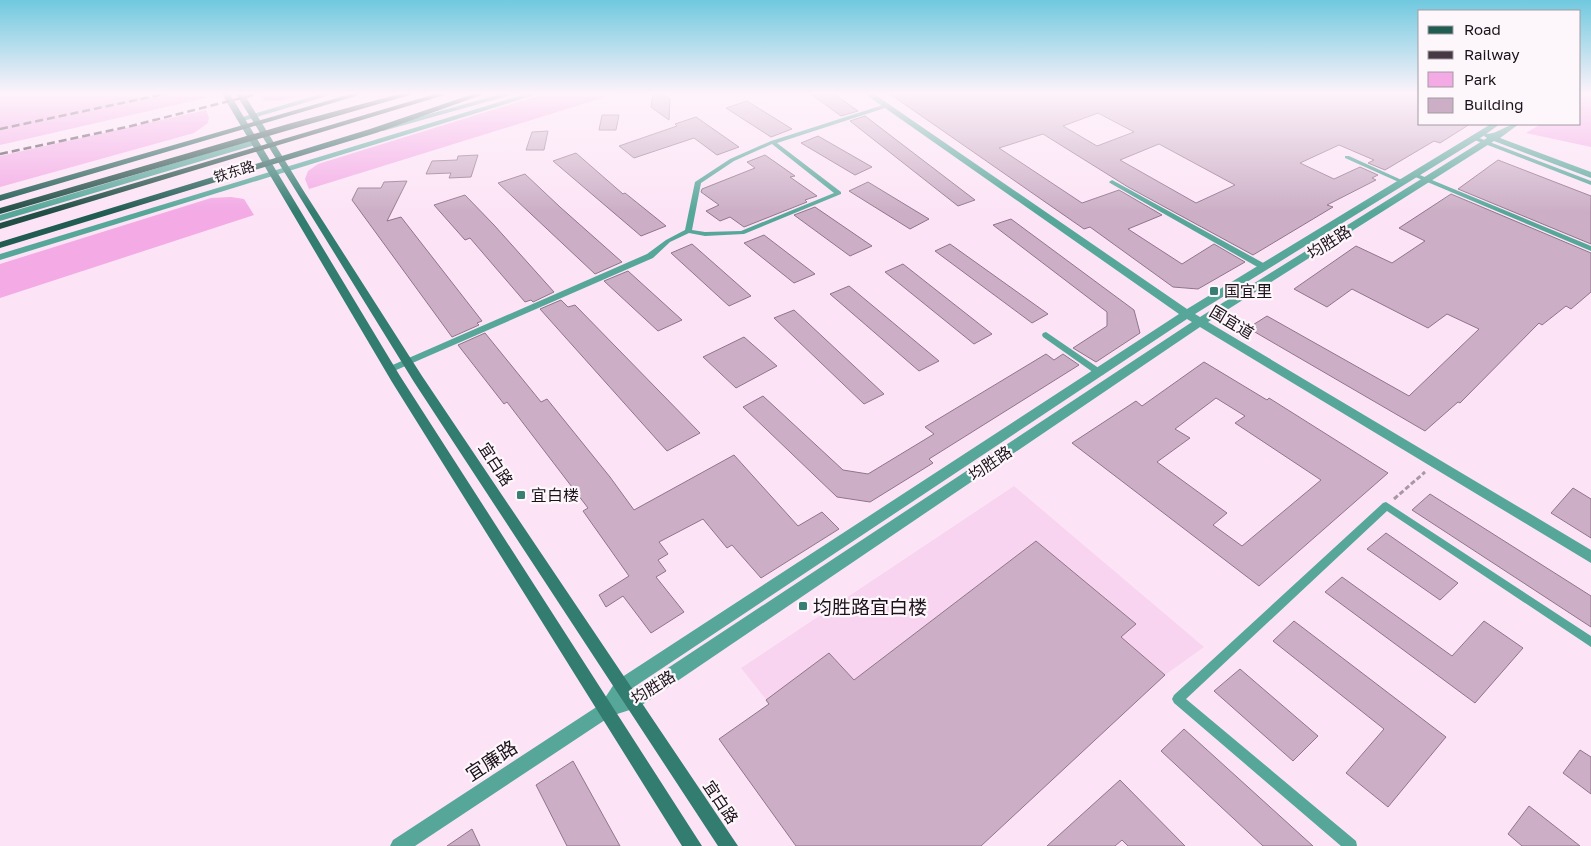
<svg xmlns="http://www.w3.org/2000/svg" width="1591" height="846" font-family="'Golos Text','Noto Sans SC',sans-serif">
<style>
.built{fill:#f8d4f0}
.green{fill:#f3aae5}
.building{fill:#ccafc6;stroke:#90758a;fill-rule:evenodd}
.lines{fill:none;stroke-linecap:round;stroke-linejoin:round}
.path{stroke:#aa97a5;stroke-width:3;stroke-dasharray:5 2.5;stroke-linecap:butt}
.service{fill:#56a799;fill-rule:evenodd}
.minor{fill:#56a799;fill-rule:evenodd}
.tertiary{fill:#56a799;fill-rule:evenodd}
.secondary{fill:#337c70;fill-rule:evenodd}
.primary{fill:#215c53;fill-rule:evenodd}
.trunk{fill:#224e46;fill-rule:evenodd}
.rail{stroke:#463943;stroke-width:2.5;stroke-dasharray:8 4;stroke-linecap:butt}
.poi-dot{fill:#397e72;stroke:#fdf7fc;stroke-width:2}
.labels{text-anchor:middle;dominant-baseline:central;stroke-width:4.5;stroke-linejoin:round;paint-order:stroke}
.far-street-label{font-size:14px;fill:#1c121a;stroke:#fdf7fc}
.street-label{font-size:16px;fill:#1c121a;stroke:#fdf7fc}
.poi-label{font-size:16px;fill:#1c121a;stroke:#fdf7fc;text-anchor:start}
.near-poi-label{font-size:19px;fill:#1c121a;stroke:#fdf7fc;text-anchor:start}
.near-street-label{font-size:19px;fill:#1c121a;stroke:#fdf7fc}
</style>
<rect width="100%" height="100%" fill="#fce4f6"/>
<polygon class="built" points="1014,486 1204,647 1165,675 981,846 882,846 741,668"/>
<g class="green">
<polygon points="0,94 223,94 0,145"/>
<polygon points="270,94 309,94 278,101 265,101 259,96"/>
<polygon points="544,94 615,94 309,189 305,179 308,171 318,164"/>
<polygon points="1587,94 1591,94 1591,147 1526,133 1541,124 1580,124 1580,98"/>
<polygon points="206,110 209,117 208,123 194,133 0,187 0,156"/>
<polygon points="231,197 244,199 254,215 0,298 0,264 211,198"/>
</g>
<g class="building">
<polygon points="653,94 663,94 670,99 669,120 651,107"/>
<polygon points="811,94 834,94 858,111 841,116"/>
<path d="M890,94H1420V124H1470L1440,143L1434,141L1385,170L1368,163L1374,160L1339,145L1300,163L1334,179L1360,167L1378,175L1372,178L1376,180L1327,205L1333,207L1253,255L1128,187L1043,134L999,148L1082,203L1119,190L1162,215L1128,229L1182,264L1214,244L1245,262L1198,289L1173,287L1090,227L1084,229ZM1098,113L1134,132L1097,146L1063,126ZM1159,144L1235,185L1196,203L1120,160Z"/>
<polygon points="747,101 792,129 771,137 726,108"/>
<polygon points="602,115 619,115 616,130 599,130"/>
<polygon points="865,116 869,119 975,200 958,206 850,121"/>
<polygon points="696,117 739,147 717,155 694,138 634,158 619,146 677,126 675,124"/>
<polygon points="548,131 544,150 526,150 532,132"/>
<polygon points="818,136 872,167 855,175 801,143"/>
<polygon points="576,153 623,194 625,193 666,226 641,236 553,161"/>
<polygon points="478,155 471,177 449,178 451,173 426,174 432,161 457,160 458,156"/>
<polygon points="765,155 795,176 790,177 817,196 805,200 807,202 744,227 730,217 720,221 706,211 719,205 701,192 702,189 755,168 747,162"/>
<polygon points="1498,160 1591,196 1591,244 1458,189"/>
<polygon points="525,174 560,207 622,262 595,274 498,183"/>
<polygon points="407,181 387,221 401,217 482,321 477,323 479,325 452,337 352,200 358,188 381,188 384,182"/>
<polygon points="868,182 929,219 910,229 849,191"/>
<polygon points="1451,194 1591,253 1591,292 1571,309 1566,306 1542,325 1539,323 1460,403 1458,402 1425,431 1248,328 1267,316 1409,396 1479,329 1447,314 1428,328 1352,289 1327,307 1294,289 1356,246 1392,263 1425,241 1399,228"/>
<polygon points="465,195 494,225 554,292 533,302 531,300 525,302 470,238 465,240 434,205"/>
<polygon points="815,207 872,246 850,256 794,215"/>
<polygon points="1011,219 1134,310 1140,333 1096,362 1073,348 1107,326 1107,312 993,225"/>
<polygon points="764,235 815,274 794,283 744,243"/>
<polygon points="692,244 751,296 729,306 671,253"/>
<polygon points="950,244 1048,314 1032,323 935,251"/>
<polygon points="903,264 992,334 974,344 885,272"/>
<polygon points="628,271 682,320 658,331 604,281"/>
<polygon points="849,286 939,361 919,371 830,294"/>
<polygon points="561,300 568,307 575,305 700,433 667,451 540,309"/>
<polygon points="794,310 884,394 864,404 774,318"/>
<polygon points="485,333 541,402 547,399 610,477 634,510 734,455 798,526 822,512 839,529 761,578 732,545 727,548 703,519 659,542 668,554 658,560 666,571 656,577 684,612 651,633 623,596 606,607 599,595 629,576 583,511 588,508 507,402 504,404 458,345"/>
<polygon points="744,337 777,366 736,388 703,357"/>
<polygon points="1046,354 1054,360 1063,354 1079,365 929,459 933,463 870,502 837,497 743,407 763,396 843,470 868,474 934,434 925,427"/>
<path d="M1204,362L1267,400L1269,398L1388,473L1259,586L1072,443L1136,401L1142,406ZM1216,398L1245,416L1235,423L1321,480L1242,546L1213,525L1227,513L1157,462L1190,438L1175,429Z"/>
<polygon points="1573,488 1591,499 1591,538 1551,513"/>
<polygon points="1430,494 1591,596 1591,627 1412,510"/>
<polygon points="1386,533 1458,583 1440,600 1367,549"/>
<polygon points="1036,541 1136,624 1121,637 1165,675 981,846 796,846 719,739 769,704 766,700 829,653 854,680"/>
<polygon points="1342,577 1452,656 1484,621 1523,648 1475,703 1325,592"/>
<polygon points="1294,621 1446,737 1388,807 1346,773 1384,729 1273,641"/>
<polygon points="1240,669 1318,736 1293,761 1214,691"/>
<polygon points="1184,729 1313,846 1263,846 1161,751"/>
<polygon points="1580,750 1591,757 1591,794 1563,773"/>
<polygon points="573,761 620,846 567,846 536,785"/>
<polygon points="1120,780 1185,846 1128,846 1122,840 1115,846 1047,846"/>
<polygon points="1529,806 1580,846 1522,846 1508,834"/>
<polygon points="472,829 480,846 447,846"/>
</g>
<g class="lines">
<polyline class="path" points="1394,499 1425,472"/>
<g class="service">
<path d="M886,104L889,106L888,107L777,143L841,192V194L744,234L705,236L689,233L670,242L653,258L394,371H388L387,369L388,367L647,254L666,240L685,230L695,182L730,159L771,141ZM772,144L834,193L741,231L705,232L692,230L701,183L734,161Z"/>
<polygon points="1474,136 1591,181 1591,185 1472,139 1471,138"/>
<polygon points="1345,156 1349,156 1406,182 1401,183 1345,158"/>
<polygon points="1415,173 1591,246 1591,251 1413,176 1413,174"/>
<polygon points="1112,180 1267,265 1268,267 1267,269 1261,269 1110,183 1109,182"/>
<polygon points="1046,332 1103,371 1104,373 1103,375 1097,375 1043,337 1042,335 1043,333"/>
<polygon points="1386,502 1591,636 1591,647 1387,511 1186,699 1356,841 1357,846 1341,846 1174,703 1172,699 1174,695 1383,503"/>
</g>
<g class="minor">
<polygon points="321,94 334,94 243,121 236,119"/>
<polygon points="526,94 538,94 0,260 0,254"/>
<polygon points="252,140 255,141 255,145 0,221 0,215"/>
</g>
<g class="tertiary">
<polygon points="501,94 514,94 383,131 376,129"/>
<path d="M865,94H874L1187,309L1491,124H1500L1486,134C1499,134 1505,124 1519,124L1500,138L1591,172V178L1494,141L1208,322L1591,550V563L1200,327L639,707L611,716L415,846H390L393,840L601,704L616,681L1179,314ZM1485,135L1484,136L1487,138L1200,317L1195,314ZM1187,319L1192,322L624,697L628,691Z"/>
</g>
<g class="secondary">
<polygon points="222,94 230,94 400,376 702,846 682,846 392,382"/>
<polygon points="236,94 244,94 303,190 422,376 738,846 718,846 414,382"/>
</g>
<g class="primary">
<polygon points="351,94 363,94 0,201 0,195"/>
<polygon points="473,94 484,94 376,133 0,248 0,242 370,129"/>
</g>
<g class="trunk">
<polygon points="399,94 413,94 0,214 0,208 288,124"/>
<polygon points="435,94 448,94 0,229 0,223"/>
</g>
<g class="rail">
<polyline points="0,129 164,94"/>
<polyline points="0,154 131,126 257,94"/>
</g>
</g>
<linearGradient id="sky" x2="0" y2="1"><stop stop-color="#70c9df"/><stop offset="0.44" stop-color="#fef3fb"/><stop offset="1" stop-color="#fef3fb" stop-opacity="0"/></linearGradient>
<rect width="1591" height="212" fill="url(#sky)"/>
<g class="poi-dot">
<rect x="1209" y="286" width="10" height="10" rx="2.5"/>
<rect x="516" y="490" width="10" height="10" rx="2.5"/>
<rect x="798" y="601" width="10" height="10" rx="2.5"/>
</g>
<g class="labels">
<g class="far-street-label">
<text transform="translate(234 171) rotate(-17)">铁东路</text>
</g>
<g class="street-label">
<text transform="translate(1329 242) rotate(-32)">均胜路</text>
<text transform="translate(1232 322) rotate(31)">国宜道</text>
<text transform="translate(990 463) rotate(-34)">均胜路</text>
<text transform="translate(496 464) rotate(57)">宜白路</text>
<text transform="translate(653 687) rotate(-32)">均胜路</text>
<text transform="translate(721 802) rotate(56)">宜白路</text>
</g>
<g class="poi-label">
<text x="1224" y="291">国宜里</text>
<text x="531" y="495">宜白楼</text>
</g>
<g class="near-poi-label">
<text x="813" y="606">均胜路宜白楼</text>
</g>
<g class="near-street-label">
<text transform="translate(491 760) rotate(-33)">宜廉路</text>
</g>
</g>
<rect x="1418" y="10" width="162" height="115" fill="#fdf7fc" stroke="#a39ba2"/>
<rect x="1428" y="26" width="25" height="8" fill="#215c53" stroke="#a39ba2"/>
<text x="1464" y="35" font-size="15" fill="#1c121a">Road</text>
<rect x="1428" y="51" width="25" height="8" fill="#463943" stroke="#a39ba2"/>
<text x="1464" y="60" font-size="15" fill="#1c121a">Railway</text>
<rect x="1428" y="72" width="25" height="15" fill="#f3aae5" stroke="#a39ba2"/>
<text x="1464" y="85" font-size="15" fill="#1c121a">Park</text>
<rect x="1428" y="98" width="25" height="15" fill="#ccafc6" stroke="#a39ba2"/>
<text x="1464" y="110" font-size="15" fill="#1c121a">Building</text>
</svg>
